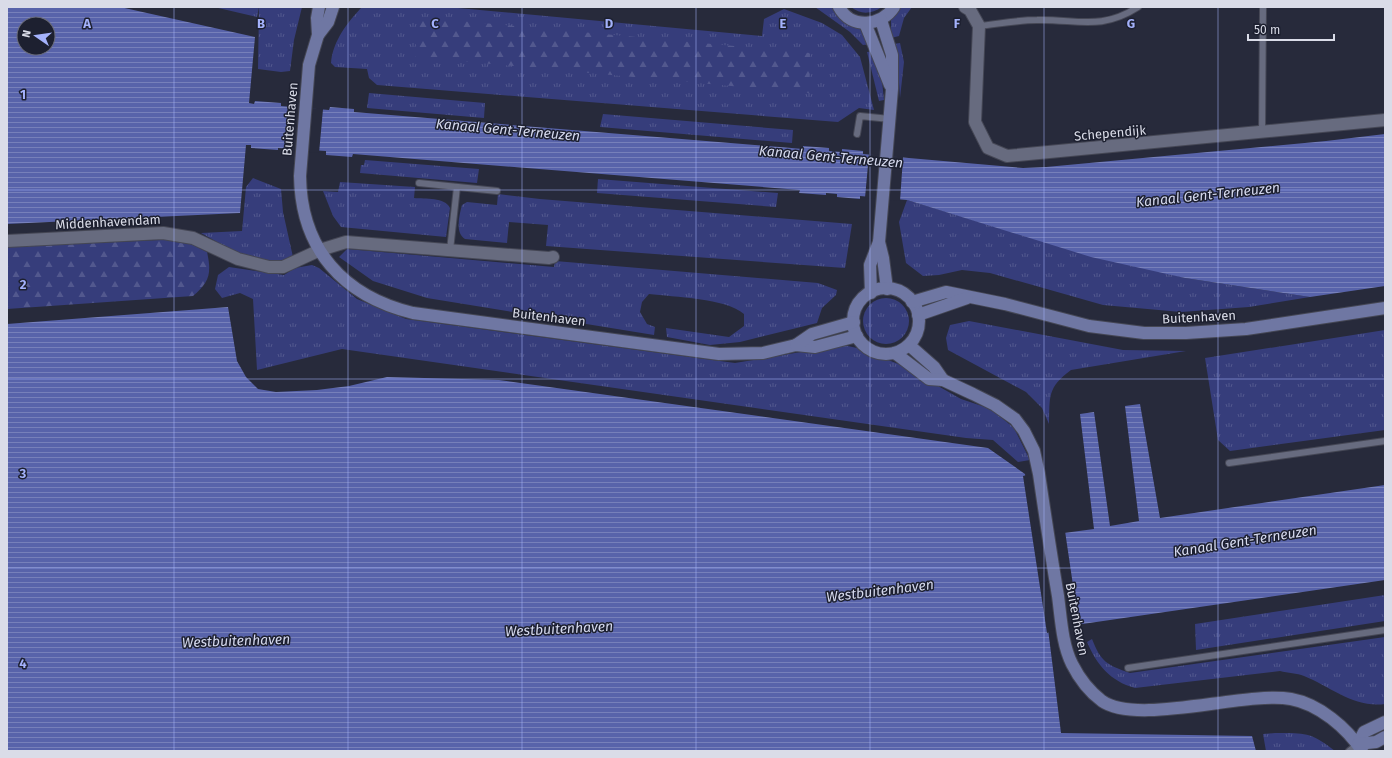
<svg xmlns="http://www.w3.org/2000/svg" width="1392" height="758" font-family="'Fira Sans',sans-serif">
<style>
.grass{fill:url(#grass-tufts)}
.forest{fill:url(#forest-firs)}
.water{fill:url(#water-rules);fill-rule:evenodd}
.pier{fill:#272a3b}
.lines{fill:none;stroke-linecap:round;stroke-linejoin:round}
.lane-casing{stroke:#454755;stroke-width:8}
.street-casing{stroke:#454755;stroke-width:14}
.secondary-casing{stroke:#454755;stroke-width:14}
.lane{stroke:#676b7f;stroke-width:6}
.street{stroke:#676b7f;stroke-width:12}
.secondary{stroke:#6f77a3;stroke-width:12}
.grid{fill:none;stroke:#a4b2fc;stroke-width:1;stroke-opacity:0.55}
.labels{text-anchor:middle;dominant-baseline:central;stroke-width:3;stroke-linejoin:round;paint-order:stroke}
.street-label{font-size:13px;fill:#dadce8;stroke:#1d2030}
.water-label{font-size:14px;font-style:italic;fill:#d6daef;stroke:#1d2030}
.grid-label{font-size:13px;text-anchor:middle;font-weight:bold;fill:#a4b2fc;stroke:#1d2030;stroke-width:3;stroke-linejoin:round;paint-order:stroke}
</style>
<defs>
<pattern id="grass-tufts" width="24" height="20" patternUnits="userSpaceOnUse"><rect width="24" height="20" fill="#363d7b"/><path d="M3 7l-1-3M5 7V3M7 7l1-3M15 17l-1-3M17 17v-4M19 17l1-3" fill="none" stroke="#52588e"/></pattern>
<pattern id="forest-firs" width="22" height="20" patternUnits="userSpaceOnUse"><rect width="22" height="20" fill="#363d7b"/><path d="M5 1l3.5 6h-7zM16 11l3.5 6h-7z" fill="#52588e"/></pattern>
<pattern id="water-rules" width="6" height="5" patternUnits="userSpaceOnUse"><rect width="6" height="5" fill="#5863aa"/><path d="M0 2.5h6" fill="none" stroke="#7780ba"/></pattern>
</defs>
<rect width="100%" height="100%" fill="#272a3b"/>
<g class="grass">
<polygon points="214,7 259,7 257,17"/>
<polygon points="259,7 302,7 294,40 290,71 281,72 258,69"/>
<path d="M362,7H447L762,36L764,19L784,9L822,23L842,35L860,57L874,110L859,108L838,122L377,85L369,78L367,69L335,67L331,63C333,40 348,22 362,7Z"/>
<polygon points="815,7 835,7 865,32 871,44 863,45 850,32"/>
<path d="M851,7H882C871,14 861,15 851,7Z"/>
<polygon points="900,7 912,7 904,18 899,36 891,38 891,19"/>
<polygon points="900,43 904,62 900,98 898,67 893,44"/>
<polygon points="873,51 882,81 884,100 879,101 867,52"/>
<polygon points="369,93 485,103 484,118 367,108"/>
<polygon points="603,114 793,130 792,143 600,127"/>
<polygon points="365,160 479,169 477,183 360,173 361,165 364,165"/>
<path d="M253,178L281,189L283,212L293,257C262,270 228,248 201,233L242,231L246,187Z"/>
<polygon points="598,179 778,193 776,207 597,193"/>
<path d="M340,182L415,187L414,198C425,199 445,197 450,208L446,237L341,227L333,216L323,191L338,192Z"/>
<path d="M498,194L540,199L852,224L845,268L546,246L548,225L509,222L507,243L465,239C455,233 459,216 462,205L467,202L497,205Z"/>
<polygon points="907,200 999,228 1185,278 1310,297 1249,307 1181,312 1103,305 990,273 962,270 939,275 923,276 906,263 899,222"/>
<path d="M347,249L554,267L555,261L818,283L837,290L836,295L822,308L817,323L740,342L710,345L667,337L666,328L729,337L744,326V314C726,298 674,297 649,294L642,302L640,312L647,324L655,327L654,335L427,298L373,281L339,257Z"/>
<polygon points="312,265 319,268 357,299 406,319 735,363 843,345 857,348 901,365 961,399 991,409 1014,428 1030,460 1018,462 993,440 966,438 342,349 257,370 253,299 240,293 222,298 215,289 218,275 229,267 284,275 295,268"/>
<circle cx="886" cy="321" r="23"/>
<path d="M969,321L1123,350L1186,351L1071,370C1047,388 1050,396 1049,424L1042,408L1026,392L948,350L946,338L950,325Z"/>
<polygon points="1385,330 1385,430 1230,451 1218,440 1205,358"/>
<polygon points="1385,595 1385,621 1196,650 1195,624"/>
<path d="M1385,637V704C1354,708 1331,687 1304,676C1297,673 1288,673 1280,671L1135,688C1110,681 1097,665 1087,642L1092,639C1101,662 1107,665 1130,673Z"/>
<path d="M1275,733C1305,733 1311,732 1335,751H1266L1263,734Z"/>
</g>
<g class="forest">
<polygon points="418,17 810,53 809,93 415,57"/>
<path d="M181,239L207,252C212,274 209,282 193,296L7,309V247Z"/>
</g>
<g class="water">
<path d="M7,7H120L255,37L249,103L254,104L255,101L281,103V106L329,110L330,107L354,109V112L803,149V146L829,148V151L842,152V149L863,151V154L1023,168L1046,167L1326,141L1385,134V286L1310,297L1185,278L1091,257L907,200L860,196V199L837,197V194L826,193V195L799,193L800,190L353,154L352,157L326,155V151L278,148V150L251,148V145H246L240,213L7,224ZM24,24H48V48H24Z"/>
<polygon points="228,307 237,361 246,377 258,389 276,392 317,390 349,386 387,377 499,380 988,448 1025,474 1034,537 1094,529 1080,414 1094,412 1110,526 1139,521 1125,406 1140,404 1160,518 1385,485 1385,580 1048,629 1061,733 1252,736 1256,751 7,751 7,324"/>
</g>
<g class="pier">
<polygon points="288,106 323,109 319,153 285,150"/>
<polygon points="869,154 903,157 900,201 865,198"/>
<polygon points="1027,475 1036,535 1065,531 1079,626 1050,631 1050,632 1047,633 1023,476"/>
</g>
<g class="lines">
<g class="lane-casing">
<g id="lane">
<path d="M979,26C998,24 1018,20 1037,20C1077,19 1101,31 1138,7"/>
<polyline points="1262,133 1263,7"/>
<polyline points="857,134 860,116 890,119"/>
<polyline points="419,183 497,191"/>
<polyline points="450,250 457,187"/>
<polyline points="1229,463 1385,441"/>
<polyline points="1128,668 1385,630"/>
<polyline points="1349,751 1358,744"/>
</g>
</g>
<g class="street-casing">
<g id="street">
<polyline points="965,7 970,10 979,26 975,122 988,148 1007,156 1385,120"/>
<polyline points="7,241 163,233 193,238 238,259 269,267 283,267 320,250 346,242 549,258 553,257"/>
</g>
</g>
<g class="secondary-casing">
<g id="secondary">
<path d="M319,7L317,18L318,35L309,65L300,176C301,249 343,296 413,313L719,354L763,353L796,345L815,347L857,336"/>
<path d="M839,7C851,30 882,26 894,7"/>
<polyline points="881,20 892,55 892,89 879,242 883,258 887,289"/>
<polyline points="865,23 890,85"/>
<polyline points="318,35 328,22 333,7"/>
<circle cx="886" cy="321" r="33"/>
<polyline points="871,293 870,265 879,242"/>
<polyline points="912,302 946,292 1005,304 1089,326 1144,333 1186,333 1246,329 1385,308"/>
<polyline points="918,315 967,298"/>
<polyline points="796,345 812,334 854,322"/>
<polyline points="909,345 934,367 943,380"/>
<path d="M895,353L929,379L943,380L973,394L995,405L1015,419L1024,431L1034,451L1039,474C1045,515 1051,555 1058,596C1061,618 1062,644 1072,664C1079,678 1090,692 1102,701C1138,726 1244,691 1291,699C1319,704 1347,728 1362,751"/>
<polyline points="1358,744 1364,732 1385,722"/>
<polyline points="1358,744 1376,742 1385,737"/>
</g>
</g>
<use href="#lane" class="lane"/>
<use href="#street" class="street"/>
<use href="#secondary" class="secondary"/>
</g>
<path class="grid" d="M174,7V751M348,7V751M522,7V751M696,7V751M870,7V751M1044,7V751M1218,7V751M7,190H1385M7,379H1385M7,568H1385"/>
<g class="labels">
<g class="street-label">
<text transform="translate(290 119) rotate(-85)">Buitenhaven</text>
<text transform="translate(1110 133) rotate(-5)">Schependijk</text>
<text transform="translate(108 222) rotate(-3)">Middenhavendam</text>
<text transform="translate(549 317) rotate(7)">Buitenhaven</text>
<text transform="translate(1199 317) rotate(-3)">Buitenhaven</text>
<text transform="translate(1077 619) rotate(79)">Buitenhaven</text>
</g>
<g class="water-label">
<text transform="translate(508 130) rotate(5)">Kanaal Gent-Terneuzen</text>
<text transform="translate(831 157) rotate(5)">Kanaal Gent-Terneuzen</text>
<text transform="translate(1208 195) rotate(-6)">Kanaal Gent-Terneuzen</text>
<text transform="translate(1245 541) rotate(-9)">Kanaal Gent-Terneuzen</text>
<text transform="translate(880 591) rotate(-7)">Westbuitenhaven</text>
<text transform="translate(559 629) rotate(-3)">Westbuitenhaven</text>
<text transform="translate(236 641) rotate(-2)">Westbuitenhaven</text>
</g>
</g>
<g class="grid-label">
<text x="87" y="28">A</text>
<text x="261" y="28">B</text>
<text x="435" y="28">C</text>
<text x="609" y="28">D</text>
<text x="783" y="28">E</text>
<text x="957" y="28">F</text>
<text x="1131" y="28">G</text>
<text x="23" y="99">1</text>
<text x="23" y="289">2</text>
<text x="23" y="478">3</text>
<text x="23" y="668">4</text>
</g>
<rect width="1392" height="758" fill="none" stroke="#dadce8" stroke-width="16"/>
<g transform="translate(36 36) rotate(283)"><circle r="19" fill="#1d2030" stroke="#696b7a"/>
<path d="M0-3L7 15L0 10L-7 15Z" fill="#a4b2fc"/>
<text y="-6" font-size="11" font-weight="bold" text-anchor="middle" fill="#dadce8">N</text>
</g>
<path d="M1248 34v6h86v-6" fill="none" stroke="#dadce8" stroke-width="2"/>
<text x="1254" y="34" font-size="12" fill="#dadce8" stroke="#1d2030" stroke-width="3" paint-order="stroke">50 m</text>
</svg>
